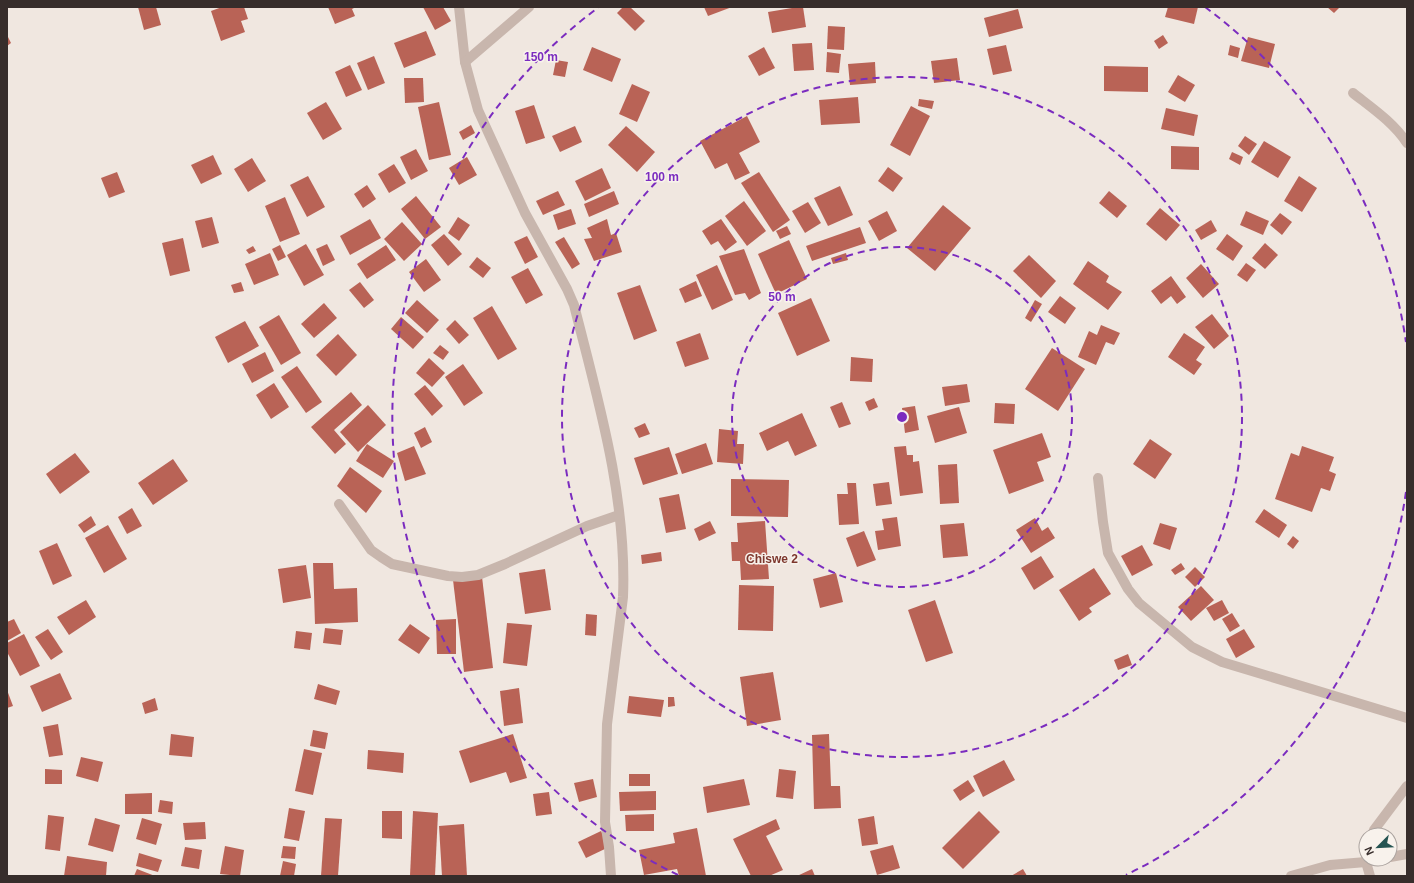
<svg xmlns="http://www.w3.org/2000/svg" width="1414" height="883" font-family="Helvetica,sans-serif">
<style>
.building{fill:#b96356}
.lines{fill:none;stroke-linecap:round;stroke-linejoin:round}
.street{stroke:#c8b6ad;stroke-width:10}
.ring{fill:none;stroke:#7b2cbf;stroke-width:2;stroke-dasharray:7 5}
.labels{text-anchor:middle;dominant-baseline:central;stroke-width:3;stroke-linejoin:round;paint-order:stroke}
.quarter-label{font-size:12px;font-weight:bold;fill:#7d372d;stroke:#f8f2ec}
.centre{fill:#7b2cbf;stroke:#f8f2ec;stroke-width:2}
.ring-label{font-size:12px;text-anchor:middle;font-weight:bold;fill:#7b2cbf;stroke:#f8f2ec;stroke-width:3;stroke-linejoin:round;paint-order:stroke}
</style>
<rect width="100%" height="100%" fill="#f0e7e0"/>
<g class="building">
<polygon points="138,7 156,7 161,25 144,30"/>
<polygon points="222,7 244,7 248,19 241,21 245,32 221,41 211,11"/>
<polygon points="328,7 356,7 352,9 355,16 335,24"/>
<polygon points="423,7 443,7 451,21 435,30"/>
<polygon points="623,7 630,7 645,21 635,31 617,13"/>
<polygon points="704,7 732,7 708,16"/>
<polygon points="798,7 803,7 806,27 772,33 768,12"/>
<polygon points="1168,7 1198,7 1194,24 1165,17"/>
<polygon points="1327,7 1340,7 1334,13"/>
<polygon points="1018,9 1023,28 989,37 984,18"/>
<polygon points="828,26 845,27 844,50 827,49"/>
<polygon points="426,31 436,55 404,68 394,43"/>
<polygon points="7,35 11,43 7,46"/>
<polygon points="1163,35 1168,43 1159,49 1154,41"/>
<polygon points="1248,37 1275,44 1269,68 1241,61"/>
<polygon points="812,43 814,70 794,71 792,44"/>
<polygon points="1006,45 1012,71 993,75 987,49"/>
<polygon points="1230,45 1240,48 1238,58 1228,55"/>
<polygon points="592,47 621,59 612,82 583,70"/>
<polygon points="764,47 775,68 759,76 748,56"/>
<polygon points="827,52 841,54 839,73 826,72"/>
<polygon points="374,56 385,83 368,90 357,63"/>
<polygon points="957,58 960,80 934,83 931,61"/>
<polygon points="556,60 568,62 565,77 553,75"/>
<polygon points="875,62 876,83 850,85 848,64"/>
<polygon points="350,65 362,90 346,97 335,72"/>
<polygon points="1104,66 1148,67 1148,92 1104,91"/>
<polygon points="1178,75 1195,85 1185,102 1168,92"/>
<polygon points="404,78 423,78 424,102 405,103"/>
<polygon points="632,84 650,92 637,122 619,114"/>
<polygon points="858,97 860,123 821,125 819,100"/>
<polygon points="919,99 934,101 932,109 918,106"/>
<polygon points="326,102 342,129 323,140 307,113"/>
<polygon points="439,102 451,155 429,160 418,107"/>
<polygon points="534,105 545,138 526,144 515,111"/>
<polygon points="911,106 930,116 910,156 890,145"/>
<polygon points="1166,108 1198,115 1194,136 1161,129"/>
<polygon points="747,116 760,142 739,153 750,173 735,180 727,163 715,169 700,141"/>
<polygon points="471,125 475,133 463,140 459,132"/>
<polygon points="575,126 582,142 560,152 552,136"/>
<polygon points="626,126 655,152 637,172 608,145"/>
<polygon points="1245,136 1257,144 1249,155 1238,146"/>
<polygon points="1264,141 1291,157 1278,178 1251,162"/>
<polygon points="1171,146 1199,147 1199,170 1171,169"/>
<polygon points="416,149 428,171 411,180 400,157"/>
<polygon points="1232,152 1243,157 1240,165 1229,159"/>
<polygon points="213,155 222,174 201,184 191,165"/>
<polygon points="467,157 477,175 459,185 449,168"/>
<polygon points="252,158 266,181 248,192 234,169"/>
<polygon points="394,164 406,183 389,193 378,174"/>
<polygon points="888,167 903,178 893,192 878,181"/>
<polygon points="602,168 611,188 585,201 575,181"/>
<polygon points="117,172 125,192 109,198 101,178"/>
<polygon points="759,172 790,220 773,232 741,183"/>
<polygon points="308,176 325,207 307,217 290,185"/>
<polygon points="1299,176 1317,188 1302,212 1284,201"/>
<polygon points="367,185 376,199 363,208 354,194"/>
<polygon points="840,186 853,215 828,226 814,198"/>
<polygon points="558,191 565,205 543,215 536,201"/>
<polygon points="614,191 619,204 589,217 584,204"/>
<polygon points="1109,191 1127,206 1117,218 1099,203"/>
<polygon points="416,196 441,227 425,239 401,209"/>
<polygon points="285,197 300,234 280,242 265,206"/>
<polygon points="744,201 766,231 747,246 725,216"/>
<polygon points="808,202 821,223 805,233 792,211"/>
<polygon points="943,205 971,228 935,271 907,248"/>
<polygon points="1160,208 1180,225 1166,241 1146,224"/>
<polygon points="571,209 576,224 558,230 553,215"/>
<polygon points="887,211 897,231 879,241 868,221"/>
<polygon points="1246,211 1269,221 1263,235 1240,225"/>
<polygon points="1280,213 1292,222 1282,235 1270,225"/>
<polygon points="212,217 219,243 202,248 195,221"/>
<polygon points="458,217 470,225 459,241 448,233"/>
<polygon points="370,219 381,238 350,255 340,236"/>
<polygon points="607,219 611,235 616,233 622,252 594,261 584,239 592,238 587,228"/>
<polygon points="721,219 737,242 725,251 718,241 711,245 702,231"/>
<polygon points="1211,220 1217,231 1201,240 1195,230"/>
<polygon points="402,222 422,244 404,261 384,239"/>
<polygon points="787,226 791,234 780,239 776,231"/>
<polygon points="860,227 866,243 812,261 806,246"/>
<polygon points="444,234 462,254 448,266 431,245"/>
<polygon points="1227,234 1243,246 1233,261 1216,249"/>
<polygon points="527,236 538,257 525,264 514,242"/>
<polygon points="564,237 580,264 572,269 555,242"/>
<polygon points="183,238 190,271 170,276 162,243"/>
<polygon points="789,240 807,279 776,294 758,254"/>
<polygon points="1265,243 1278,255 1265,269 1252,258"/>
<polygon points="306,244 324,275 304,286 287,255"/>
<polygon points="327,244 335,260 323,266 316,249"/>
<polygon points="280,245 286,257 278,261 272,249"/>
<polygon points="386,245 396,260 367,279 357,264"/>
<polygon points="253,246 256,251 249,254 246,250"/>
<polygon points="744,249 761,293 749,300 745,293 735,295 719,256"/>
<polygon points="270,253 279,275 254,285 245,264"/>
<polygon points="846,253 848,260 833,264 831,258"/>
<polygon points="1029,255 1056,281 1041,298 1013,271"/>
<polygon points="477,257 491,268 483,278 469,267"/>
<polygon points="426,259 441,280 424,292 409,272"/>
<polygon points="1088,261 1109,276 1106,282 1122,292 1108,310 1073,284"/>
<polygon points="1246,263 1256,270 1247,282 1237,275"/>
<polygon points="1201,264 1219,284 1203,298 1186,278"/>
<polygon points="717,265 733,300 712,310 696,275"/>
<polygon points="528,268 543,295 526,304 511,277"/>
<polygon points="1171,276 1186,297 1177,304 1171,296 1161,304 1151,291"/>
<polygon points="696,281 702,296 685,303 679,289"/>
<polygon points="241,282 244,291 234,293 231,285"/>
<polygon points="360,282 374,300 364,308 349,290"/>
<polygon points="640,285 657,331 634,340 617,293"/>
<polygon points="1060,296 1076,308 1065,324 1048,312"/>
<polygon points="811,298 830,341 797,356 778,313"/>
<polygon points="417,300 439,320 427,333 405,313"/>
<polygon points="1035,300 1042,304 1031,322 1025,318"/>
<polygon points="324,303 337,318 314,338 301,324"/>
<polygon points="492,306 517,349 498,360 473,318"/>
<polygon points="1212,314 1229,336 1214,349 1195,327"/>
<polygon points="279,315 301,353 281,365 259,327"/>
<polygon points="401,317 424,337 413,349 391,329"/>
<polygon points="455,320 469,335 459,344 446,329"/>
<polygon points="245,321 259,346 228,363 215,337"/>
<polygon points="1101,325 1120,333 1114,345 1106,342 1096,365 1078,357 1089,331 1097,335"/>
<polygon points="700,333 709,359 685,367 676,342"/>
<polygon points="1184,333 1205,347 1196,360 1202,364 1194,375 1168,357"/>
<polygon points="338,334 357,355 336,376 316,355"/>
<polygon points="440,345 449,352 443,360 433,353"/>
<polygon points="1052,348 1085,369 1058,411 1025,389"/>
<polygon points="265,352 274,371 252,383 242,364"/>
<polygon points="851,357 873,359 872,382 850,381"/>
<polygon points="429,358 445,373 432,387 416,373"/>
<polygon points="463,364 483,393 464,406 445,377"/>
<polygon points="297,366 322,402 306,413 281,377"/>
<polygon points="274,383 289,407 271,419 256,395"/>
<polygon points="967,384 970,402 945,406 942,387"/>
<polygon points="425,385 443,406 432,416 414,394"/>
<polygon points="351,392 362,405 334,430 346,444 335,454 311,427"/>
<polygon points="874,398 878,407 869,411 865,402"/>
<polygon points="842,402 851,424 839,428 830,407"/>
<polygon points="995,403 1015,404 1014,424 994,423"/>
<polygon points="368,405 386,425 358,452 340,432"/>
<polygon points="915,406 919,430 905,433 902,408"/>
<polygon points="959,407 967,433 935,443 927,416"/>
<polygon points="802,413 817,446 795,456 788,441 767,451 759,433"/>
<polygon points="645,423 650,434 639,438 634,428"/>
<polygon points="425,427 432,442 421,448 414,433"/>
<polygon points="719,429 738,431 737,444 744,444 743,464 717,462"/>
<polygon points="1042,433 1051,457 1037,462 1044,481 1009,494 993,450"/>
<polygon points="1150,439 1172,454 1155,479 1133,464"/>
<polygon points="706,443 713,464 682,474 675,454"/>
<polygon points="367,444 394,461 383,478 356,461"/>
<polygon points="414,446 426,474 405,481 397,453"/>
<polygon points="906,446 907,455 913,455 913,462 919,461 923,493 900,496 894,447"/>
<polygon points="1302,446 1334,457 1329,471 1336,474 1330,491 1321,488 1312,512 1275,499 1291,453 1299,456"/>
<polygon points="669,447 678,474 643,485 634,458"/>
<polygon points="75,453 90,472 60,494 46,474"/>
<polygon points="173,459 188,481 153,505 138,483"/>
<polygon points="957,464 959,503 940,504 938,465"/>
<polygon points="350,467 382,491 366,513 337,486"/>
<polygon points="731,479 789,480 788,517 731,516"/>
<polygon points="889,482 892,504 876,506 873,484"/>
<polygon points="847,483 856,483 859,524 839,525 837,494 848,494"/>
<polygon points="679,494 686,529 666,533 659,498"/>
<polygon points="132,508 142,526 127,534 118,517"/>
<polygon points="1264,509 1287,525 1279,538 1255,522"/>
<polygon points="91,516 96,525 84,533 78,525"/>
<polygon points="897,517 901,546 878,550 875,531 884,530 882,519"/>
<polygon points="1035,518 1042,531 1048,527 1055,538 1031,553 1016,530"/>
<polygon points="710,521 716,533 699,541 694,529"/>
<polygon points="765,521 769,579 741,580 740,561 732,561 731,542 738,542 737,523"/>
<polygon points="964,523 968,556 943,558 940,525"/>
<polygon points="1160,523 1177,528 1170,550 1153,544"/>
<polygon points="108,525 127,559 104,573 85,538"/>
<polygon points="864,531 876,560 857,567 846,538"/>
<polygon points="1293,536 1299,541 1293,549 1287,544"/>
<polygon points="57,543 72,576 53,585 39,551"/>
<polygon points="1142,545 1153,565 1132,576 1121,556"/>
<polygon points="661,552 662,561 642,564 641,555"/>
<polygon points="1041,556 1054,577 1034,590 1021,568"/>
<polygon points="313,563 333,563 334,589 357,588 358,622 315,624"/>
<polygon points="1181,563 1185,569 1175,575 1171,570"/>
<polygon points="306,565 311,598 283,603 278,569"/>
<polygon points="1195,567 1205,577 1195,587 1185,577"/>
<polygon points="1094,568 1111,594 1089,608 1092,612 1079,621 1059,590"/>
<polygon points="545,569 551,610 525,614 519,573"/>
<polygon points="836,573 843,602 820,608 813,579"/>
<polygon points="482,577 493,668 464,672 453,580"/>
<polygon points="739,585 774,586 773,631 738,630"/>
<polygon points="1201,586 1214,600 1191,621 1178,607"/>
<polygon points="86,600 96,617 69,635 57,617"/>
<polygon points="935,600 953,653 926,662 908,610"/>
<polygon points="1222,600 1229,613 1214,621 1206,608"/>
<polygon points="1232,613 1240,626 1230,632 1222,619"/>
<polygon points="586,614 597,615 596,636 585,635"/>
<polygon points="14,619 21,633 7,641 7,622"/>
<polygon points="456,619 456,654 437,654 436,620"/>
<polygon points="507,623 532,625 527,666 503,663"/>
<polygon points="410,624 430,638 419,654 398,640"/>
<polygon points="325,628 343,630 341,645 323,643"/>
<polygon points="48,629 63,652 51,660 35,637"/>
<polygon points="1244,629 1255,647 1236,658 1226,639"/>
<polygon points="296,631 312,633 310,650 294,648"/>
<polygon points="24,634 40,666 20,676 7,652 7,643"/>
<polygon points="1128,654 1132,665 1118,670 1114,660"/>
<polygon points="773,672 781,720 747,726 740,677"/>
<polygon points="60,673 72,699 42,712 30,686"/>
<polygon points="318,684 340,691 336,705 314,699"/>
<polygon points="519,688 523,723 504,726 500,691"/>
<polygon points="7,690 13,706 7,708"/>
<polygon points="629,696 664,700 661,717 627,713"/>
<polygon points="668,697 674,697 675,706 668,707"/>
<polygon points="155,698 158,710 145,714 142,703"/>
<polygon points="58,724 63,755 49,757 43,727"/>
<polygon points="313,730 328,733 325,749 310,746"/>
<polygon points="171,734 194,737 192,757 169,755"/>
<polygon points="513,734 527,778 510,783 506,772 470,783 459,751"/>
<polygon points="829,734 831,786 840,786 841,808 814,809 812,735"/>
<polygon points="304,749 322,753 313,795 295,791"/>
<polygon points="368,750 404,753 403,773 367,769"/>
<polygon points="81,757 103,762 98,782 76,776"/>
<polygon points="1004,760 1015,780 983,797 973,776"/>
<polygon points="45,769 62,770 62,784 45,784"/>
<polygon points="779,769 796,771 793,799 776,797"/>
<rect x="629" y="774" width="21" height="12"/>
<polygon points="593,779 597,797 579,802 574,783"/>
<polygon points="744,779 750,805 707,813 703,787"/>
<polygon points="968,780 975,791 960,801 953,790"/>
<polygon points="656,791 656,810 620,811 619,792"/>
<polygon points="549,792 552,814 536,816 533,794"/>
<polygon points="152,793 152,814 125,814 125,794"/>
<polygon points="160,800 173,802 172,814 158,812"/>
<polygon points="289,808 305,811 299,841 284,838"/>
<polygon points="382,811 402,811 402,839 382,838"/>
<polygon points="413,811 438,813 435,876 410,876"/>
<polygon points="979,811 1000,832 963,869 942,848"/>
<polygon points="654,814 654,831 626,831 625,815"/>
<polygon points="48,815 64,817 60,851 45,849"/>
<polygon points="874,816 878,844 862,846 858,819"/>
<polygon points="95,818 120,825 113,852 88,845"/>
<polygon points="142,818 162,824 156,845 136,839"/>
<polygon points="325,818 342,819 338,876 321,876"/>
<polygon points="776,819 780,829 766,836 783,870 769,876 751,876 733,839"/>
<polygon points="205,822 206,839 185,840 183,823"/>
<polygon points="464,824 467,876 442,876 439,826"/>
<polygon points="697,828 706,876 679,876 677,869 644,875 639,850 675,843 673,833"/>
<polygon points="601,831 609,847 586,858 578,842"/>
<polygon points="893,845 900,868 877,875 870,851"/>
<polygon points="225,846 244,850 240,876 220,874"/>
<polygon points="283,846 296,847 295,859 281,858"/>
<polygon points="185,847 202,850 199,869 181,866"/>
<polygon points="139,853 162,860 158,872 136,866"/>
<polygon points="67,856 107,862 106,876 64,876"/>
<polygon points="283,861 296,864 294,876 280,876"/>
<polygon points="137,869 155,876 134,876"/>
<polygon points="812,869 815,876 797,876"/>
<polygon points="1023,869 1027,876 1011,876"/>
</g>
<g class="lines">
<g class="street">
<path d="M459,7L465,62L478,110L525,213L567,289L574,305C598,400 627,497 623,597L607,724L605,822L609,847L611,876"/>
<polyline points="465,62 529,7"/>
<path d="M1353,93C1372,108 1393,122 1407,143"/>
<polyline points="1098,478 1103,522 1108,553 1128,589 1139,603 1192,647 1222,662 1407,718"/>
<polyline points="339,504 371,550 381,557 392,564 448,576 462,577 478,575 505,564 587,526 619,515"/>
<polyline points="1372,835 1374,830 1407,786"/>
<polyline points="1390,857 1407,854"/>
<polyline points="1366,859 1366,862 1370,876"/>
<polyline points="1291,876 1330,865 1366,862 1381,859"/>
</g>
</g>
<g class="ring">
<circle cx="902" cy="417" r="170"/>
<circle cx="902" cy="417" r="340"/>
<path d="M1406 492A510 510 0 0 1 1126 875M678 875A510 510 0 0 1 599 7M1205 7A510 510 0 0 1 1406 342"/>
</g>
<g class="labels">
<g class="quarter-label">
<text x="772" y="559">Chiswe 2</text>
</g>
</g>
<circle cx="902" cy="417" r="6" class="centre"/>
<g class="ring-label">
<text x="541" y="61">150 m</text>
<text x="662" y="181">100 m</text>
<text x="782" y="301">50 m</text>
</g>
<rect width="1414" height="883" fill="none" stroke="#372d2b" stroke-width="16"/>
<g transform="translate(1378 847) rotate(246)"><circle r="19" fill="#f8f2ec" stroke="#aba39f"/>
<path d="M0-3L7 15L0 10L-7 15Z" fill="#255452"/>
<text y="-6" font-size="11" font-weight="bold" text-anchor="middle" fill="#372d2b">N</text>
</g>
</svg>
